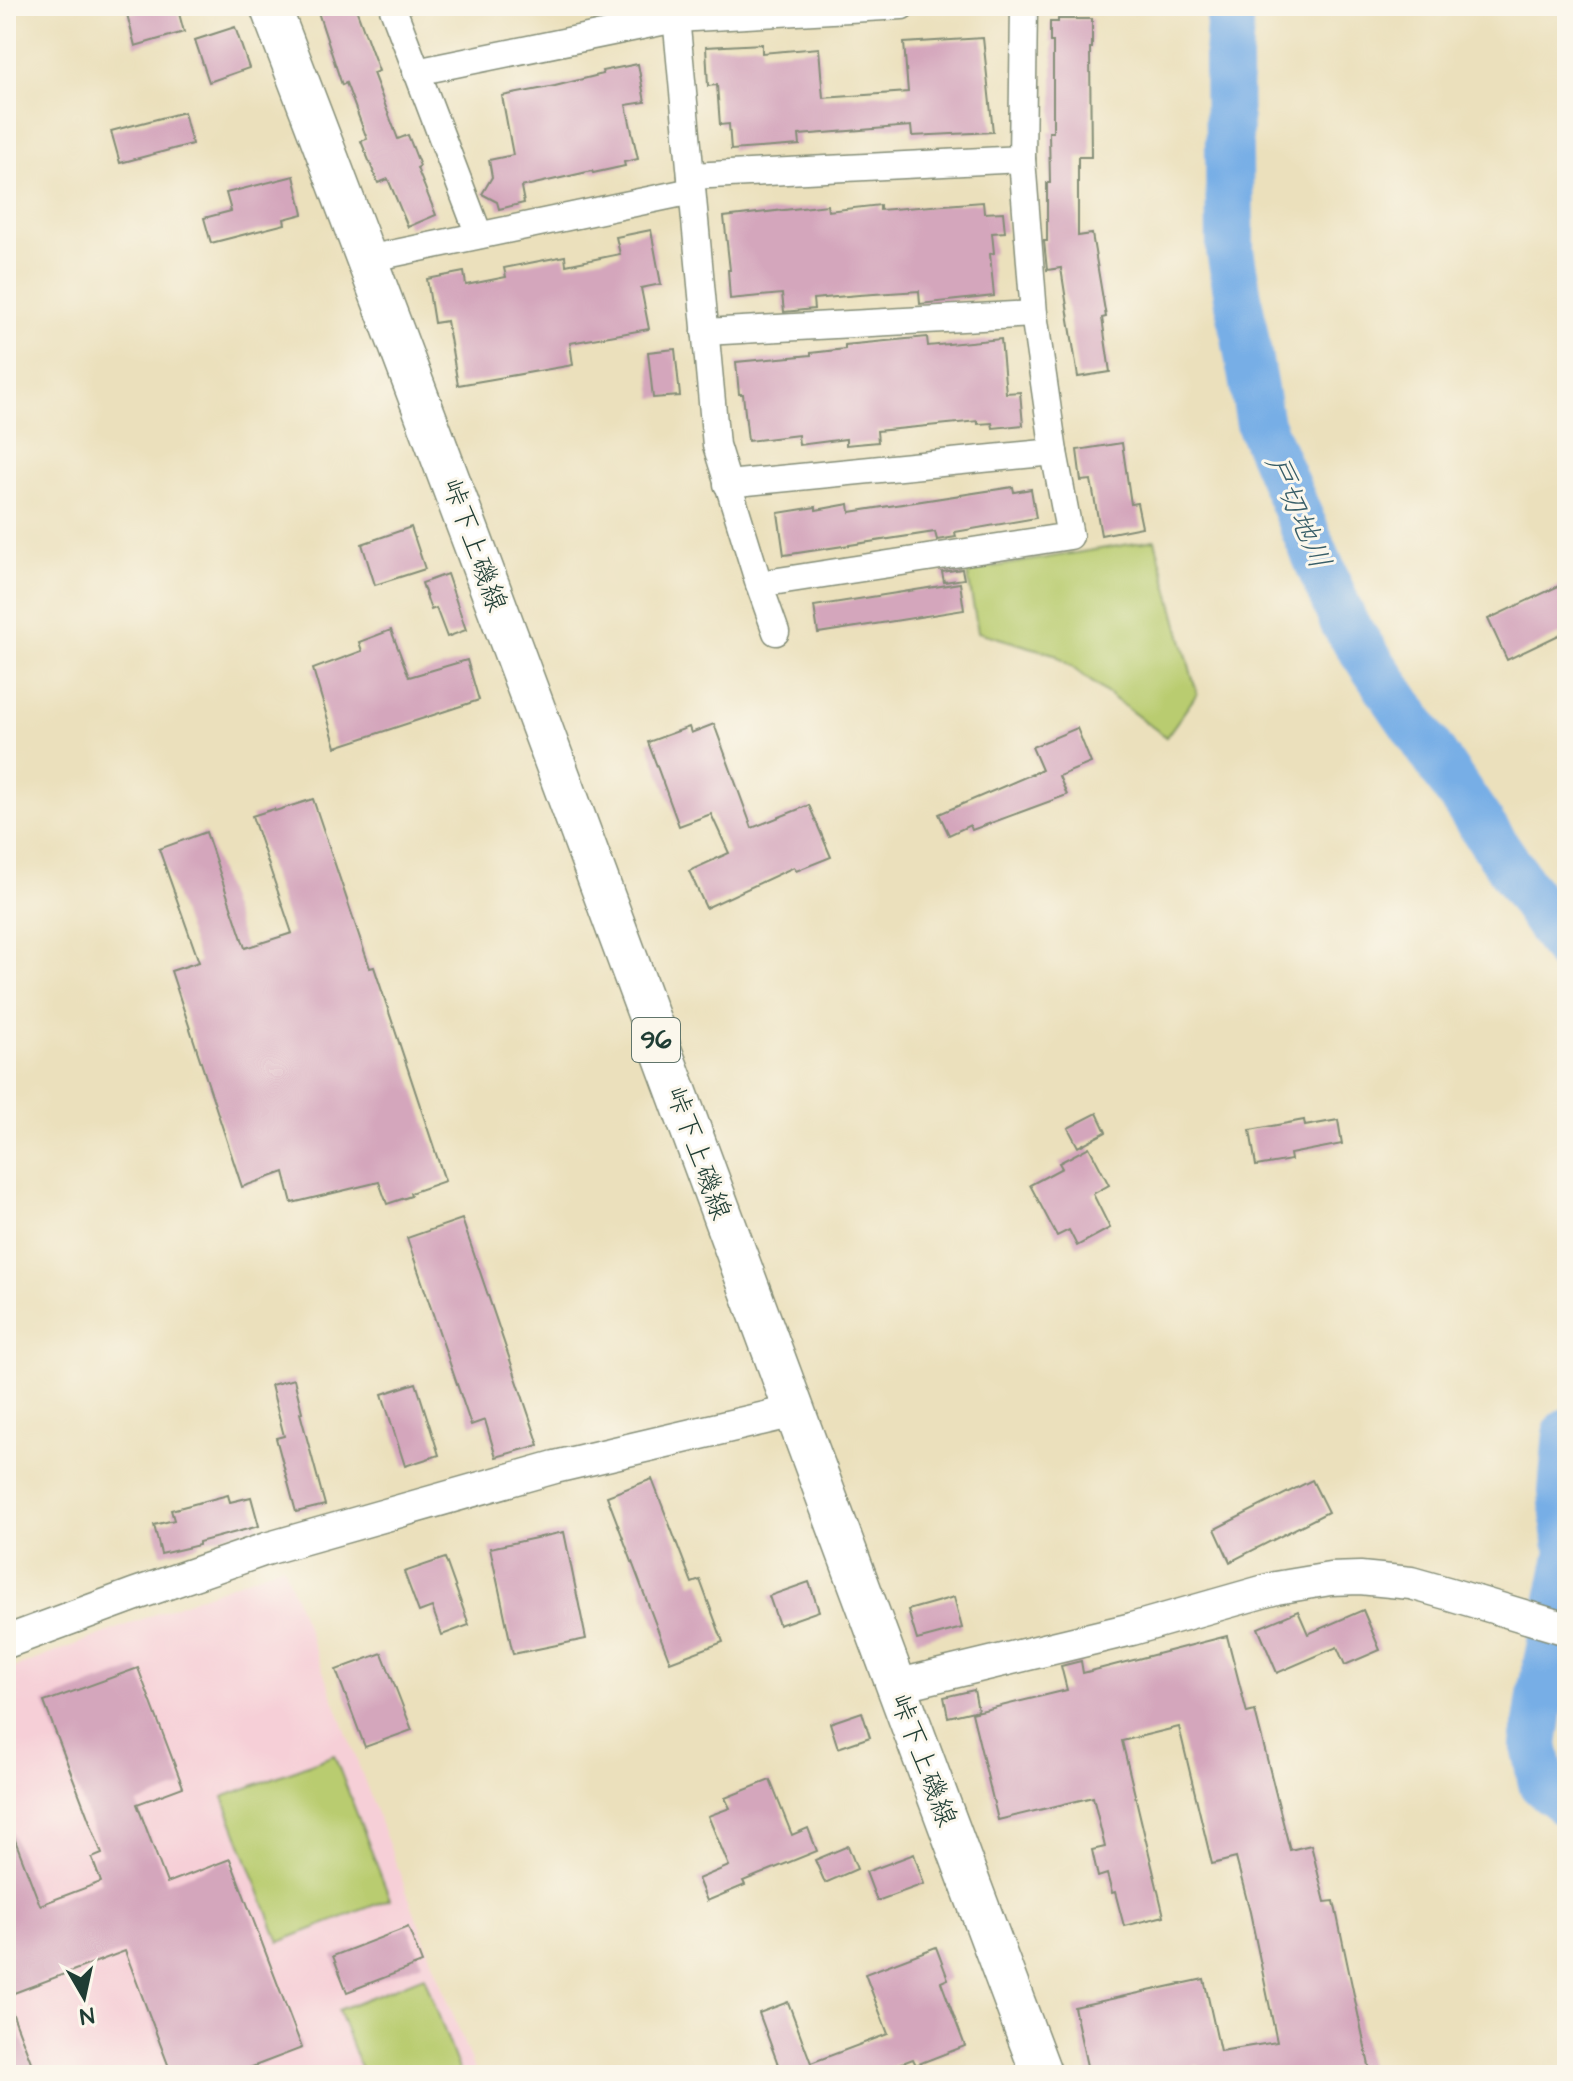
<svg xmlns="http://www.w3.org/2000/svg" width="1573" height="2081" font-family="'Architects Daughter','Klee One',sans-serif">
<style>
.built{fill:#f6cfd7}
.green{fill:#b9cc70;stroke:#6c8452;stroke-width:2}
.lines{fill:none;stroke-linecap:round;stroke-linejoin:round}
.river{stroke:#77aee6;stroke-width:48}
.building{fill:#d4a6bc}
.minor-casing{stroke:#858e78;stroke-width:29}
.tertiary-casing{stroke:#858e78;stroke-width:35}
.primary-casing{stroke:#858e78;stroke-width:43}
.minor{stroke:#fff;stroke-width:26}
.tertiary{stroke:#fff;stroke-width:32}
.primary{stroke:#fff;stroke-width:40}
.labels{text-anchor:middle;dominant-baseline:central;stroke-width:6;stroke-linejoin:round;paint-order:stroke}
.shield{fill:#fbf7ec;stroke:#61756b;stroke-width:2}
.shield-label{font-size:26px;font-weight:bold;fill:#1f3d34}
.street-label{font-size:28px;fill:#1f3d34;stroke:#fbf7ec}
.water-label{font-size:30px;font-style:italic;fill:#395f69;stroke:#fbf7ec}
</style>
<rect width="100%" height="100%" fill="#fbf7ec"/>
<filter id="ink" filterUnits="userSpaceOnUse"><feTurbulence type="fractalNoise" baseFrequency=".0125" numOctaves="2"/><feDisplacementMap in="SourceGraphic" scale="16" xChannelSelector="R" yChannelSelector="G"/><feConvolveMatrix kernelMatrix="1 2 1 2 8 2 1 2 1" color-interpolation-filters="sRGB"/></filter>
<filter id="wash" filterUnits="userSpaceOnUse"><feTurbulence type="fractalNoise" baseFrequency=".006" numOctaves="4" result="noise"/><feDisplacementMap in="SourceGraphic" scale="32" xChannelSelector="R" yChannelSelector="G"/><feGaussianBlur stdDeviation="1.8" result="paint"/><feColorMatrix in="noise" values="0 0 0 0 0 0 0 0 0 0 0 0 0 0 0 0 0 1.4 0 .05"/><feComposite in="paint" operator="in"/></filter>
<g filter="url(#wash)">
<rect width="100%" height="100%" fill="#ebe0bc"/>
<polygon class="built" points="283,1565 476,2075 6,2075 6,1671"/>
<g class="green">
<polygon points="1155,540 1197,694 1166,737 1054,654 978,632 967,571"/>
<polygon points="334,1755 390,1899 279,1942 223,1797"/>
<polygon points="424,1976 461,2075 363,2075 338,2010"/>
</g>
<g class="lines">
<g class="river">
<polyline points="1231,6 1228,58 1230,251 1260,424 1344,623 1567,951"/>
<polyline points="1567,1432 1562,1492 1567,1541"/>
<polyline points="1567,1566 1543,1682 1534,1745 1542,1783 1567,1803"/>
</g>
</g>
<g id="blocks">
<g class="building">
<polygon points="157,6 177,6 184,32 135,46 127,14"/>
<polygon points="316,6 355,6 379,71 373,73 398,139 408,135 420,166 417,168 436,215 408,227 388,179 378,183 361,141 367,139 346,83 342,85"/>
<polygon points="1058,19 1092,19 1092,48 1090,48 1091,157 1078,157 1078,236 1092,234 1106,317 1102,318 1110,372 1078,377 1061,268 1047,270 1044,241 1047,241 1047,183 1050,183 1049,132 1053,132 1053,42 1050,42 1050,22 1058,22"/>
<polygon points="235,27 249,68 209,82 195,40"/>
<polygon points="983,38 993,132 912,136 911,126 799,135 800,145 731,150 729,124 720,125 717,85 708,86 706,47 762,44 762,53 819,48 823,98 908,92 904,43"/>
<polygon points="638,64 645,102 626,105 638,159 624,162 625,166 593,173 592,171 521,187 524,203 499,209 497,202 482,194 492,177 489,160 513,155 502,96 555,86 603,74 602,71"/>
<polygon points="184,112 192,144 120,163 111,131"/>
<polygon points="294,176 303,214 284,219 285,224 211,243 204,218 231,211 226,193"/>
<polygon points="983,202 984,213 1003,212 1005,232 992,233 994,253 990,254 994,296 920,304 919,291 859,295 813,299 814,309 784,312 782,294 730,299 728,270 730,270 724,217 827,205 828,211 880,205 880,210"/>
<polygon points="651,230 661,284 641,288 649,329 570,343 573,365 458,385 447,321 434,323 427,279 464,272 466,285 506,277 504,268 565,256 566,265 620,254 616,237"/>
<polygon points="927,337 928,346 1001,339 1006,393 1020,392 1023,425 993,428 992,423 978,424 978,421 877,431 878,442 846,445 846,439 799,445 798,435 748,441 743,394 739,394 736,362 811,355 811,353 845,349 845,345"/>
<polygon points="675,349 680,396 653,398 648,352"/>
<polygon points="1122,443 1131,504 1137,503 1142,527 1101,535 1091,480 1081,481 1077,450"/>
<polygon points="1013,487 1014,492 1031,489 1036,518 955,532 956,537 937,540 935,532 784,555 778,513 816,507 816,510 849,504 850,512"/>
<polygon points="411,527 425,569 375,585 362,544"/>
<polygon points="962,569 964,579 944,582 942,572"/>
<polygon points="447,574 466,630 447,637 436,608 431,610 422,583"/>
<polygon points="1567,582 1567,631 1507,660 1488,619"/>
<polygon points="960,583 964,610 818,633 814,606"/>
<polygon points="391,630 409,677 467,660 479,700 336,747 313,669 362,651 359,642"/>
<polygon points="714,724 752,828 809,805 831,857 796,871 794,867 706,908 689,871 729,853 711,814 679,826 648,742 689,727 691,733"/>
<polygon points="1077,728 1091,763 1059,776 1067,795 972,830 970,825 949,835 939,814 1042,770 1032,747"/>
<polygon points="313,799 370,968 374,967 445,1181 410,1193 411,1196 387,1204 379,1182 292,1203 284,1172 242,1187 171,971 199,962 159,849 206,832 245,948 292,933 252,816 274,809 275,811"/>
<polygon points="1097,1113 1106,1132 1078,1147 1068,1128"/>
<polygon points="1304,1120 1305,1126 1338,1120 1342,1144 1290,1154 1291,1160 1256,1166 1250,1130"/>
<polygon points="1089,1147 1109,1185 1093,1194 1110,1228 1077,1246 1069,1230 1057,1236 1030,1185 1062,1168 1059,1163"/>
<polygon points="462,1219 539,1445 496,1457 485,1420 471,1425 407,1238"/>
<polygon points="294,1379 302,1412 300,1413 325,1505 296,1512 276,1438 284,1436 271,1385"/>
<polygon points="416,1383 439,1455 405,1466 382,1394"/>
<polygon points="652,1479 692,1583 700,1580 723,1642 670,1662 607,1496"/>
<polygon points="1312,1480 1328,1512 1230,1562 1215,1529"/>
<polygon points="228,1495 230,1502 251,1497 259,1526 199,1542 199,1545 161,1554 154,1525 174,1520 171,1510"/>
<polygon points="564,1532 586,1639 513,1654 490,1548"/>
<polygon points="445,1558 469,1625 442,1635 432,1607 419,1612 404,1572"/>
<polygon points="809,1582 819,1611 779,1625 769,1596"/>
<polygon points="954,1597 962,1628 917,1640 908,1610"/>
<polygon points="1363,1610 1380,1650 1345,1665 1337,1647 1277,1673 1258,1628 1298,1611 1308,1634"/>
<polygon points="1227,1636 1247,1713 1255,1711 1290,1850 1311,1845 1325,1902 1334,1901 1371,2075 1200,2075 1199,2065 1152,2075 1089,2075 1074,2007 1204,1979 1220,2051 1277,2042 1250,1912 1236,1858 1212,1864 1179,1727 1122,1741 1164,1916 1124,1926 1115,1892 1112,1893 1107,1874 1098,1877 1092,1850 1105,1847 1093,1797 998,1820 972,1713 1067,1690 1061,1666 1081,1661 1083,1673"/>
<polygon points="382,1653 412,1730 365,1747 336,1670"/>
<polygon points="138,1668 183,1787 137,1804 167,1883 230,1859 302,2048 231,2075 172,2075 125,1951 6,1996 6,1822 8,1822 40,1905 101,1882 92,1858 102,1854 44,1702"/>
<polygon points="974,1690 978,1710 948,1717 944,1697"/>
<polygon points="862,1712 870,1737 838,1748 830,1723"/>
<polygon points="770,1780 792,1835 808,1828 817,1851 743,1881 745,1885 707,1901 698,1879 729,1866 708,1816 730,1808 725,1798"/>
<polygon points="848,1846 857,1869 825,1883 815,1860"/>
<polygon points="914,1854 924,1884 877,1901 866,1872"/>
<polygon points="408,1927 422,1963 347,1992 333,1956"/>
<polygon points="936,1947 948,1979 941,1982 965,2046 916,2065 913,2059 870,2075 782,2075 759,2013 788,2002 811,2063 888,2034 865,1974"/>
<polygon points="6,2002 8,2002 36,2075 6,2075"/>
</g>
</g>
</g>
<g filter="url(#ink)">
<use href="#blocks" fill-opacity="0" stroke="#858e78" stroke-width="2"/>
<g class="lines">
<g class="minor-casing">
<g id="minor">
<polyline points="392,6 479,235"/>
<polyline points="675,6 716,445 759,584 776,632"/>
<polyline points="416,72 676,19 902,6"/>
<polyline points="691,176 1022,159"/>
<polyline points="367,259 692,191"/>
<polyline points="705,332 1034,314"/>
<polyline points="727,484 1054,452"/>
<polyline points="759,584 1070,536 1054,452 1034,314 1022,159 1024,6"/>
</g>
</g>
<g class="tertiary-casing">
<g id="tertiary">
<polyline points="6,1642 136,1594 266,1549 555,1467 795,1411"/>
<polyline points="895,1686 1132,1629 1276,1588 1330,1579 1360,1578 1411,1583 1450,1594 1567,1629"/>
</g>
</g>
<g class="primary-casing">
<path id="primary" d="M270,6C534,693 782,1386 1042,2075"/>
</g>
<use href="#minor" class="minor"/>
<use href="#tertiary" class="tertiary"/>
<use href="#primary" class="primary"/>
</g>
</g>
<g class="labels">
<rect class="shield" x="632" y="1018" width="48" height="44" rx="6"/>
<g class="shield-label">
<text x="656" y="1040">96</text>
</g>
<g class="street-label">
<text transform="translate(474 545) rotate(70)">峠下上磯線</text>
<text transform="translate(698 1153) rotate(70)">峠下上磯線</text>
<text transform="translate(923 1760) rotate(69)">峠下上磯線</text>
</g>
<g class="water-label">
<text transform="translate(1298 512) rotate(67)">戸切地川</text>
</g>
</g>
<rect width="1573" height="2081" fill="none" stroke="#fbf7ec" stroke-width="32"/>
<g transform="translate(84 1997) rotate(171)" stroke="#fbf7ec" stroke-width="6" paint-order="stroke">
<path d="M0-6L14 30L0 20L-14 30Z" fill="#1f3d34"/>
<text y="-12" font-size="22" font-weight="bold" text-anchor="middle" fill="#1f3d34">N</text>
</g>
</svg>
